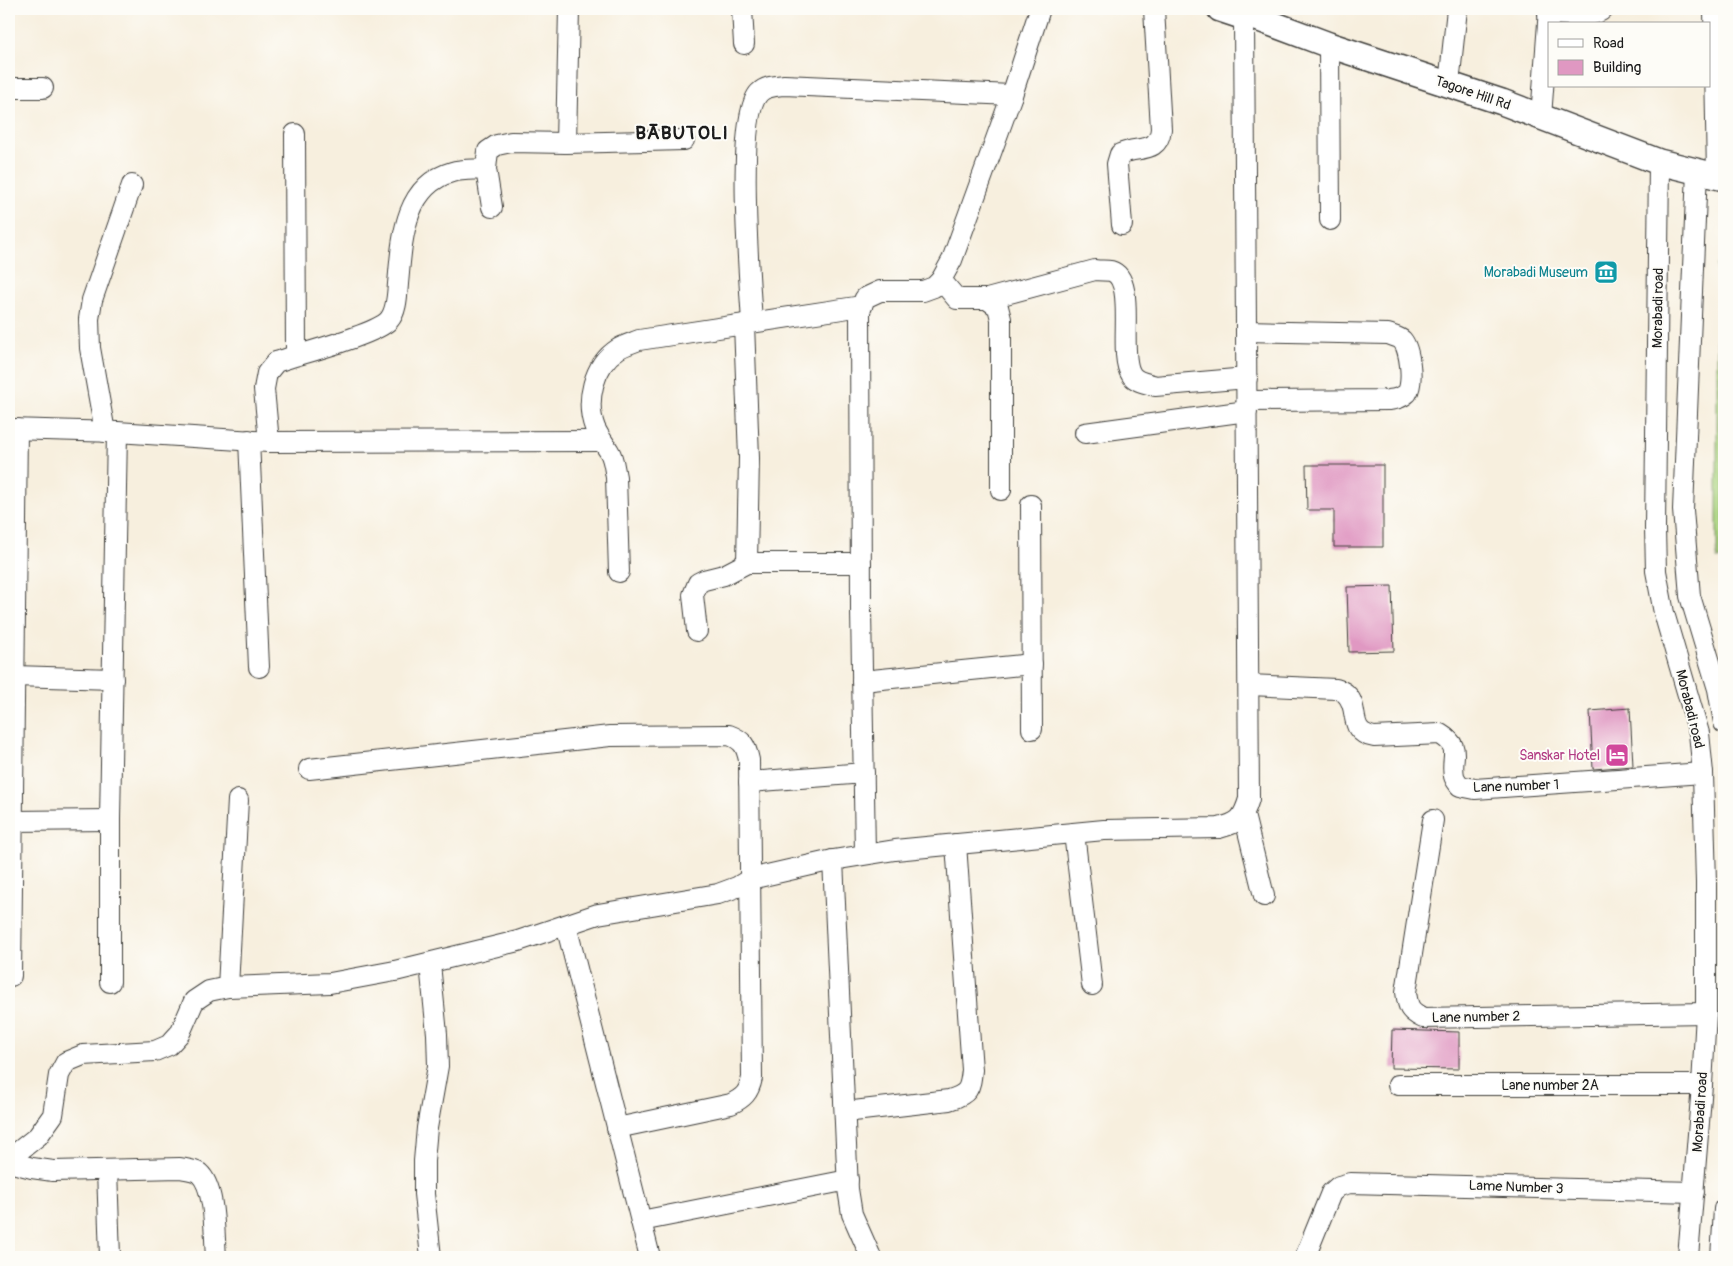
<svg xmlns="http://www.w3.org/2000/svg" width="1733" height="1266" font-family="Pangolin,sans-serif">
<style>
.green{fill:#a9d37e;stroke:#62784d}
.building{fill:#e098c2}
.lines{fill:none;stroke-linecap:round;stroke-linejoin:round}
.minor-casing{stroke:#3d3c39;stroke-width:22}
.major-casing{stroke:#3d3c39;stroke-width:28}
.minor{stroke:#fff;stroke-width:20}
.major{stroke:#fff;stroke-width:25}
.labels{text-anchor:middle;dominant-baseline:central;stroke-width:4;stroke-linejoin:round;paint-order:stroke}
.street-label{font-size:14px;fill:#1c1c1c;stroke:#fdfcf7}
.culture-label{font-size:14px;fill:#0d838f;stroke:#fdfcf7;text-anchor:end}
.hotel-label{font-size:14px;fill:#b23c85;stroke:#fdfcf7;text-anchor:end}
.district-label{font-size:19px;font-weight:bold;letter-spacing:1px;fill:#1c1c1c;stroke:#fdfcf7}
</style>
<rect width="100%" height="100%" fill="#fdfcf7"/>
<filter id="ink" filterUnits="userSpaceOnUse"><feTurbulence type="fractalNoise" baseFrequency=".02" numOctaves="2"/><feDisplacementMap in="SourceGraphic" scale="10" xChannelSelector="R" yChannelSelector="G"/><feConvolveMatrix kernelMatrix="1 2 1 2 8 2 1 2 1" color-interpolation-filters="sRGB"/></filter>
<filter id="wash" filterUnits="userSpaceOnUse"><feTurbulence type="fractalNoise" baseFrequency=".0096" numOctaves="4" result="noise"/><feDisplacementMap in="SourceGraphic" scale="20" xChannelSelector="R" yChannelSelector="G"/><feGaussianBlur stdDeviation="1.12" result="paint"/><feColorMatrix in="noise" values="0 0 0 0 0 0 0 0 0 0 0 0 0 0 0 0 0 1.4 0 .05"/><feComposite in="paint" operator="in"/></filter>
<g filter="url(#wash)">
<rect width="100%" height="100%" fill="#f7efde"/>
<rect class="green" x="1717" y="265" width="7" height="294"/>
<g id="blocks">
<g class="building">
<polygon points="1306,465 1383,465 1383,547 1334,547 1334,510 1307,510"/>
<polygon points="1392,586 1394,651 1349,652 1347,587"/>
<polygon points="1630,708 1633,766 1593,769 1590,711"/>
<polygon points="1392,1030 1459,1032 1459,1069 1391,1068"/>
</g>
</g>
</g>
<g filter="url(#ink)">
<use href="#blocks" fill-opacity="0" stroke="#3d3c39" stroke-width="1"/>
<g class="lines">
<g class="minor-casing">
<g id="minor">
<polyline points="742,9 744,44"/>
<polyline points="1714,9 1717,176"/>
<path d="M1548,14C1562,14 1595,19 1603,9"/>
<polyline points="1329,45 1330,220"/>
<polyline points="1449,84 1457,9"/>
<polyline points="9,88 43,88"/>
<polyline points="1541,117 1549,9"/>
<polyline points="295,134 296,355"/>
<polyline points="566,143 569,9"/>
<polyline points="1659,162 1655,528 1656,571 1664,613 1699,733 1703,773 1706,883 1706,1013 1702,1085 1688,1257"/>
<polyline points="1697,171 1683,510 1690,596 1718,689 1724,723"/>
<polyline points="492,207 486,169 488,151 497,145 511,142 566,143 684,140"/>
<path d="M1122,225L1117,164L1120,154C1138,145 1158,155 1161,129L1154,9"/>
<polyline points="941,280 957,299 987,299 998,307 1001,319 1001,490"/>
<path d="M987,299L1095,270C1100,271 1106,270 1111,271C1138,279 1117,353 1131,374C1135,382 1147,383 1155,386L1247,378"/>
<path d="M752,323C750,283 735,118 759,93C766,86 775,86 784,85L1012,95"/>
<polyline points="744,324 749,458 747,563 861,563"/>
<path d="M1246,331L1388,334C1393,336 1399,337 1402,340C1410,349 1414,383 1407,393C1402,398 1396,399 1389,400L1247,401"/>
<polyline points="9,429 117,432 110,820 110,982"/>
<polyline points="105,432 90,348 89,319 92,300 132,185"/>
<polyline points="117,432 269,442 602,441"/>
<polyline points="1085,433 1247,411"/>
<polyline points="249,440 259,667"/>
<path d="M269,442L264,389L267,373L276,362C299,354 376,335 389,320C397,311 397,295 398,284C402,242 403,186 452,172C462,169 475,170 486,169"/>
<polyline points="1031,505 1032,729"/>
<path d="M619,572L616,477C614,468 614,459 609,451C604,443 599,437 595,428C585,402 593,365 618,349C624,345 632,343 639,340L862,306"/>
<polyline points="697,631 693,595 698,583 704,580 724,575 747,563"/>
<polyline points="14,676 113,679"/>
<polyline points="862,681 1032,664"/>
<path d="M1249,685L1336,689C1339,690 1344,691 1346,694C1361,708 1346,732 1374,737L1440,734C1463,748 1450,756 1454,776C1455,780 1458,783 1460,786L1475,789L1703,773"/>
<path d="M309,769L610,736L729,735C743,740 746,746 749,760L752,1078C749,1093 743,1098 731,1104L617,1128"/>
<polyline points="749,782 864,773"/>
<polyline points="1244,815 1264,896"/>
<path d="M1433,820L1406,992C1408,1007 1409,1011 1423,1018L1706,1013"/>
<polyline points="12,821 110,820"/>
<polyline points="1074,833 1092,985"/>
<polyline points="865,854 861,609 860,311 865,298 880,291 923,291 934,287 941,280 952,260 1012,95 1040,9"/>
<polyline points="833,860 848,1189 852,1214 871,1257"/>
<polyline points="566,925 650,1257"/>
<polyline points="430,964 437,1034 438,1066 427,1128 424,1161 424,1194 431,1257"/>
<polyline points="11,976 17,429"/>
<polyline points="228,987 238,800"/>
<polyline points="1398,1085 1702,1085"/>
<path d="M845,1112L949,1100C969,1094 970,1089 972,1070L956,844"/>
<path d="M9,1159L38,1136L53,1115L59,1075L66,1062L83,1055L155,1051L169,1045L180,1033L194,1001L209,991L228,987L330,983L395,971L518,941L598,914L718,894L737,887L750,879L833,860L895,850L1104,830L1219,828C1239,823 1243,819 1249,799L1244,17"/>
<path d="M9,1162L32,1168L53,1171L180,1168C185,1169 194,1170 199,1173C216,1188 214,1235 216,1257"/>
<polyline points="107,1170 110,1257"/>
<polyline points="641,1221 848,1180"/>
<polyline points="1305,1257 1331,1193 1339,1186 1350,1183 1694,1192"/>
<polyline points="1721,1257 1724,1209"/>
</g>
</g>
<g class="major-casing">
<polyline id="major" points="1220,9 1244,17 1254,17 1329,45 1502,102 1659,162 1724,178"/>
</g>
<use href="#minor" class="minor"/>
<use href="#major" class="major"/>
</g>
</g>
<defs>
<g id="museum-square" transform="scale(1.25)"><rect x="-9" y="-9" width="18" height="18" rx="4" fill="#0f9aa8" stroke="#fdfcf7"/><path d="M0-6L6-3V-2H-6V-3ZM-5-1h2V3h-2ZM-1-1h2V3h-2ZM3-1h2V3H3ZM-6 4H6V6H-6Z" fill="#fff"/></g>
<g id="hotel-square" transform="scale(1.25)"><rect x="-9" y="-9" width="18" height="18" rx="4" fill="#d1479c" stroke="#fdfcf7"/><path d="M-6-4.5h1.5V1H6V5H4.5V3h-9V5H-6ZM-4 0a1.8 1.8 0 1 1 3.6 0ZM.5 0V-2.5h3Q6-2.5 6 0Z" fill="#fff"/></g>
</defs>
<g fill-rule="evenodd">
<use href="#museum-square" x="1606" y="272"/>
<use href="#hotel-square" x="1617" y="755"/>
</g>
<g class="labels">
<g class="street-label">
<text transform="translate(1473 93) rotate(19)">Tagore Hill Rd</text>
<text transform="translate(1658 308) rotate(-89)">Morabadi road</text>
<text transform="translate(1690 709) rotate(76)">Morabadi road</text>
<text transform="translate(1516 786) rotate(-2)">Lane number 1</text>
<text transform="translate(1476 1017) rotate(-1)">Lane number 2</text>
<text x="1550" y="1085">Lane number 2A</text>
<text transform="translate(1700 1112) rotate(-86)">Morabadi road</text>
<text transform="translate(1516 1187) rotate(2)">Lame Number 3</text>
</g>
<g class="culture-label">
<text x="1588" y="272">Morabadi Museum</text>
</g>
<g class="hotel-label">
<text x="1600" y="755">Sanskar Hotel</text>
</g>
<g class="district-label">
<text x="682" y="133">BĀBUTOLI</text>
</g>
</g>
<rect width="1733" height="1266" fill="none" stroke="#fdfcf7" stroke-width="30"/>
<rect x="1548" y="22" width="162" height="65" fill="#fdfcf7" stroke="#a3a29f"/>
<rect x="1558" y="39" width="25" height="8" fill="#ffffff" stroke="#a3a29f"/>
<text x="1593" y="48" font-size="15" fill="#1c1c1c">Road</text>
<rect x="1558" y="60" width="25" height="15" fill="#e098c2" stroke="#a3a29f"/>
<text x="1593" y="72" font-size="15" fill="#1c1c1c">Building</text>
</svg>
